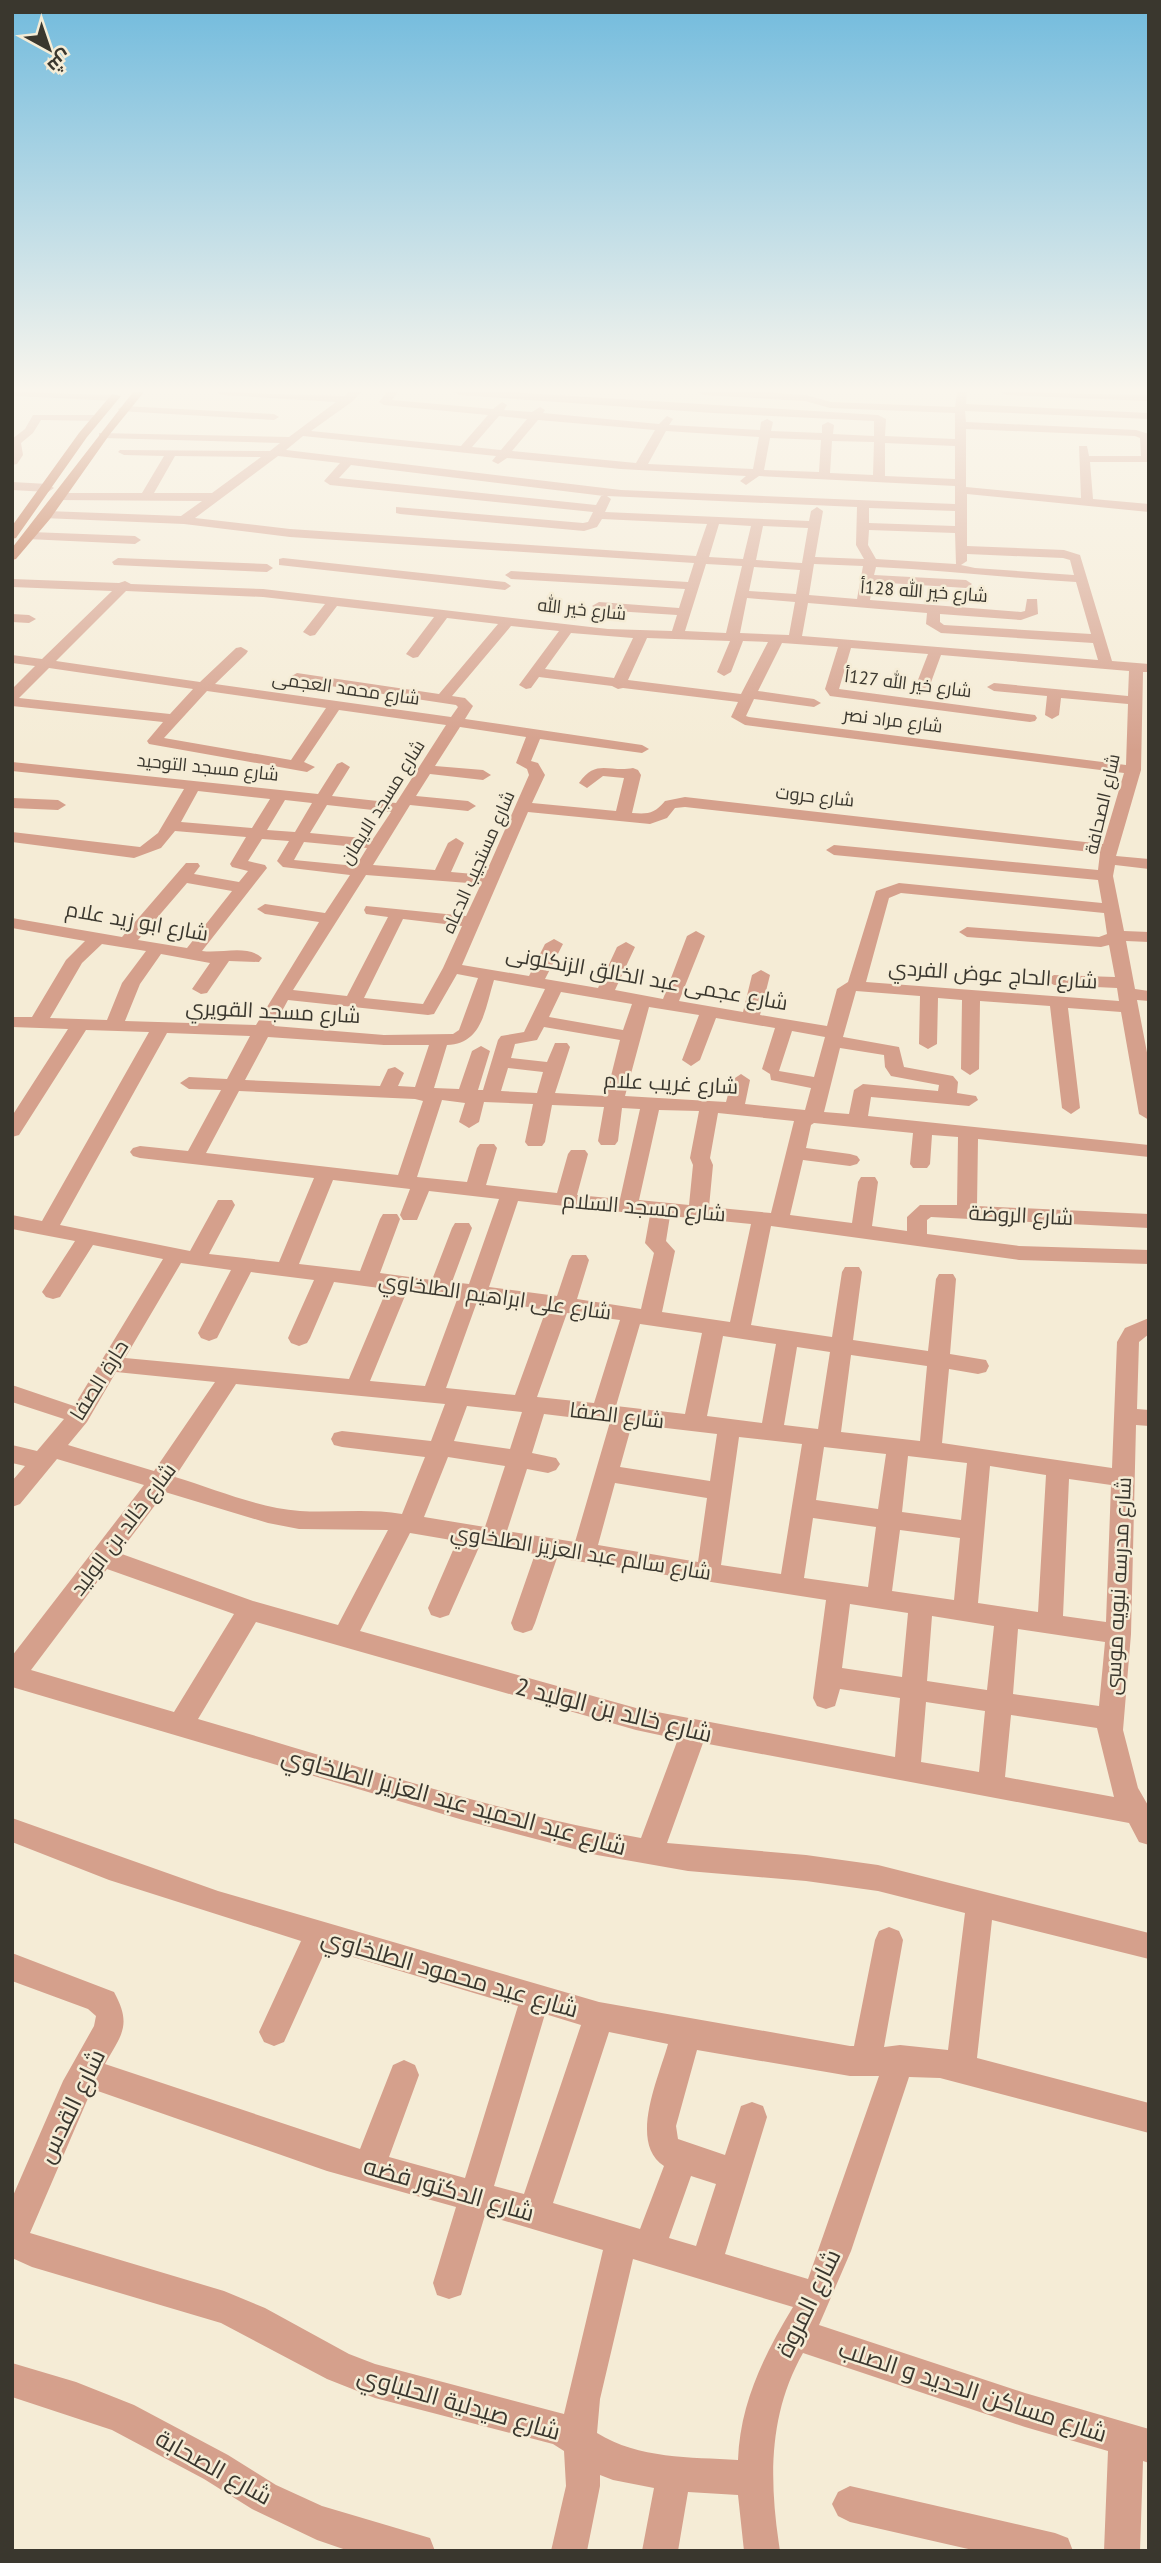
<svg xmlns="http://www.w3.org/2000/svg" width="1161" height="2563" font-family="'PT Sans',Cairo,sans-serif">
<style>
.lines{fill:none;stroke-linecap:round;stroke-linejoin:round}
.minor{fill:#d5a08c;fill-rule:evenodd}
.major{fill:#b85c36;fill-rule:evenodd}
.labels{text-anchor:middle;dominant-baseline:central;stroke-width:5;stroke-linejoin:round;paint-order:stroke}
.far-street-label{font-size:18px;fill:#3a372e;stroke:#f5ecd6}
.street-label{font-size:21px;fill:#3a372e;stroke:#f5ecd6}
.near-street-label{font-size:24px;fill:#3a372e;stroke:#f5ecd6}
</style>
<rect width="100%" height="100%" fill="#f5ecd6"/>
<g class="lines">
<g class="minor">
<polygon points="12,392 115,395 120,398 115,401 16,396 12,395"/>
<path d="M217,392L344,396L349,392H361L353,401L311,431L461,446L488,415L384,405L379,402L387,392H398L392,400L493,409L502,402L507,405L504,410L532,412L540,407L545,410L543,413L659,424L667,416L673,419L669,425L760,430L761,422L767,419L773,422L771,431L822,433V425L828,422L834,425L833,434L874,436V421L713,413L459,395L454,392H506L878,415L886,419L885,436L955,439V413L830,408L805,401L703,395L698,392H761L806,395L831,402L955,407L957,392H967L966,404L1149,413V419L965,411L966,422L1136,430L1149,434V462H1090L1093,499L1149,504V512L967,494V546L1064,550L1080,555L1112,661L1149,664V672H1143L1141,770L1116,856L1149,859V869L1115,865L1113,876L1124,931L1149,932V942L1126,941L1135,989L1149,991V1001L1137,1000L1149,1063V1120L1139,1114L1121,1012L1068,1008L1080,1108L1071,1114L1062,1108L1050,1006L980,1001L979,1069L970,1075L961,1069L962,1000L938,998L937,1044L928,1049L919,1044L920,996L856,991L843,1037L899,1047L904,1067L953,1076L958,1082L957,1093L976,1096L978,1100L969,1106L871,1097L868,1116L1149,1145V1157L978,1139L977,1206L1149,1214V1228L931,1217L927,1220V1234L1019,1246L1149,1250V1264L1019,1260L771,1226L751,1325L832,1337L842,1272L845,1267H859L862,1272L853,1340L928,1351L936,1279L939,1274H953L956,1279L950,1354L986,1360L989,1366L986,1372L978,1374L949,1369L942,1443L1112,1468L1117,1342L1125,1328L1149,1318V1334L1139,1342L1137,1409L1149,1410V1426L1136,1425L1131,1634L1123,1730L1138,1788L1149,1807V1845L1139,1842L1129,1823L703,1743L667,1843L806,1855L878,1865L1149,1933V1959L992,1920L977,2058L1149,2103V2133L940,2078L909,2077L851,2251L819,2325L1025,2393L1149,2429V2463L1143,2461L1140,2551H1104L1108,2451L1025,2427L803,2353C768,2415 769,2481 780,2551H744L738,2495L688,2492L678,2551H642L654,2488L613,2480L600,2475V2486L587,2551H551L566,2486L564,2451L553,2444L375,2398L327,2379L221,2323L32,2267L12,2258V2198L63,2081L94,2026L96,2016L88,2009L12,1981V1953L114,1992C132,2025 122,2034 105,2064L360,2149L393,2065L404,2060L415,2065L419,2075L389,2157L465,2178L518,2006L326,1949L284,2042L274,2046L264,2042L259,2032L301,1941L109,1880L12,1842V1818L218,1891L599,2002L850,2046H854L875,1940L879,1931L889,1927L899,1931L903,1940L884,2047L900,2045L948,2050L965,1913L878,1891L806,1881L688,1871L597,1855L463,1820L12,1687V1656L144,1485L57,1459L20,1504L12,1507V1481L25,1466L12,1463V1445L37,1451L64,1419L12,1402V1385L74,1406L163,1259L93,1245L60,1297L53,1299L46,1297L42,1292L75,1241L12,1229V1215L42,1221L149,1032L86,1030L19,1135L12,1137V1116L68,1029L12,1027V1017H32L66,960L85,941L12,928V918L122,937L186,863H198L200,866L194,874L239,882L248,871L232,867L230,864L246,837L175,831L161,848L134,858L12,842V832L140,847L158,833L184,789L12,771V762L318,794L337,764L342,762L350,767L332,796L396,803L446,725L339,710L304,762L315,767L307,772L149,744L147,741L163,722L12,706V689L35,666L12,663V655L42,659L112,591L12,587V579L119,583L125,581L131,584L263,589L608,629L672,631L677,615L599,610L592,606L599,602L679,608L685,589L511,579L505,575L511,571L688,582L694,563L290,537L184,524L43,518V512L47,511L181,516L202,501L57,500L55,497L61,493H142L164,456L124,455L118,452L120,450L270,451L280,443L103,438L99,437V433L289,437L336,402L222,395ZM499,416L527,419L501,450L472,447ZM538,420L655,430L636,463L512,451ZM966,429L1135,436L1140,438L1141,456H1089L1087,446H1079L1081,498L966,487ZM666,431L759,437L753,469L648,464ZM303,436L496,456L492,461L498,464L507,458L621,469L746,476L740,481L746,485L759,476L955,486V504L621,490L286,450ZM770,438L821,440L819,472L764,470ZM832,441L874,442L873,475L830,473ZM885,443L955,446V479L885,476ZM175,456L261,457L212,493H154ZM278,456L340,463L324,481L330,485L593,512L588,522L583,523L396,507V513L400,514L584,531L597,527L602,519L707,524L696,556L290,529L195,518ZM351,465L604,496H601L596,505L339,478ZM607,496L857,507L856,545L864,559L815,557L823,511L817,507L811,511L809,521L605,512L611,499ZM869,508L955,511V526L869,523ZM719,524L751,526L743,559L709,557ZM763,526L808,528L802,563L756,560ZM869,530L955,533L956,564L876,559L868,545ZM967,554L1063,558L1070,560L1074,575L975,568L961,565L967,561ZM706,564L742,566L726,633L685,631ZM814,564L863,566L857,599L809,595ZM754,567L800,570L796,594L749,591ZM876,567C943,570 1009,578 1076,582L1091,634L944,625L940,622V614L1021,620L1038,614L1037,599H1027L1025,611L1021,612L870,600L873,582L966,588L972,584L966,580L874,575ZM126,591L263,597L325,604L303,632L310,636L315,635L337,606L434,617L406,654L413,658L418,657L447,618L498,624L439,694L297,673L290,677L297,681L456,705L458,707L451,717L215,684L246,654L248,651L241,647L236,648L200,682L56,661ZM747,598L795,602L789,635L740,633ZM808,603L927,613L926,624L941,633L1093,643L1098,660L802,636ZM511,626L559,631L519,685L526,689L531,688L539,677L612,686L618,689L623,688L738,702L731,717L745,725L1124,773L1103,844L685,797L665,801C654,814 648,814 632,813L641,775L638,770L633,768C610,773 596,758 579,783L587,788L603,776L624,778L616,811L532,803L545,775L538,763L531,761L540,739L642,753L649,749L642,745L465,719L473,706L465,698L452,696ZM571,633L633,638L614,678L545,669ZM647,638L730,641L717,672L724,676L731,672L743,641L768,642L741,694L628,680ZM782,643L838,647L825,689L830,696L1030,722L1035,721L1037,718L1035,715L839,689L851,648L928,654L916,685L923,689L930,685L941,655L1129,671L1128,696L994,683L987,687L994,691L1047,696L1045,715L1052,719L1059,715L1061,698L1128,704L1126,765L749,717L746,716L754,699L814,707L821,703L814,699L758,691ZM49,668L193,689L170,714L19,698ZM207,691L326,708L291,760L164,738ZM460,727L526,737L516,763L527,769L529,775L485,875L451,872L464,843L456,838L448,843L435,870L373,865L410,805L468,811L476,806L468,801L416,796L430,774L483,780L491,775L483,770L435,766ZM198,791L270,799L252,828L181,822ZM285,800L312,803L295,832L267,830ZM327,805L391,812L373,839L310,833ZM685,807L1100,853L1098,870L834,845L826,850L834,855L1098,880L1102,903L899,883L876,891L848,982L837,989L827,1026L760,1015L770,975L761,970L752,975L743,1012L679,1001L705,936L696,931L687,936L663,999L615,990L635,947L626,942L617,947L598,988L545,979L563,944L554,939L545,944L529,976L462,965L528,812L650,824L667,818L675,808ZM262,839L289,841L277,861L283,867L350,875L325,913L265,904L257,909L265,914L319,922L256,1025L125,1021L140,984L161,954L210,963L192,989L201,994L207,993L229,961L259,962L262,958C247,944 221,954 202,951L267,868L265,865L248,861ZM304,842L367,848L356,866L294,860ZM366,875L481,884L466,916L366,906L364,910L366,914L388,917L347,996L293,990ZM187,883L232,891L187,948L138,940ZM901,893L1104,913L1107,934L1099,937L967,927L959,932L967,937L1101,947L1109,945L1115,977L1054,975L1045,980L1054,985L1117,988L1119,1001L866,982L889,898ZM403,919L462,926L443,968L423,1004L364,998ZM102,944L146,951L122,983L107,1020L50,1018L82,963ZM457,974L478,978L459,1030L453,1034L384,1035L274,1026L288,1000L428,1015L434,1014ZM494,980L545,989L524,1032L501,1036L498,1040L483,1090H478L490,1051L481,1046L472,1051L459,1089L434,1088L447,1045C483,1044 485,1008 494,980ZM561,992L632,1004L623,1030L549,1017ZM649,1007L699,1015L682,1060L691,1066L700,1060L716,1018L775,1028L762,1069L770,1074L771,1080L811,1088L805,1110L745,1104L750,1080L741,1074L732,1080L726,1102L625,1096ZM544,1027L620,1040L606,1096L555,1093L570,1047L567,1043H555L547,1062L511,1058L515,1044L537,1040ZM792,1031L825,1037L814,1077L779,1071ZM167,1033L250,1036L227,1079L189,1077L180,1083L189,1089L221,1090L188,1151L140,1146L133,1148L130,1152L133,1156L140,1158L314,1178L279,1262L209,1254L235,1205L232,1200H218L190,1251L60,1225ZM268,1037L384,1045H429L415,1087L398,1086L404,1073L395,1067L388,1069L380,1086L245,1080ZM840,1048L884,1055L885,1067L891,1076L939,1085L938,1091L863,1084L854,1090L849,1114L824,1112ZM508,1068L543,1072L537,1093L501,1091ZM239,1091L415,1099L423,1101L398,1175L206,1153ZM442,1100L465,1103L459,1122L469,1128L479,1122L484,1102L533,1104L525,1142L528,1146H542L545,1142L552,1105L604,1107L598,1141L601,1145H615L618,1141L622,1108L640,1109L620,1199L577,1195L588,1154L585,1150H571L568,1154L557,1193L486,1185L497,1148L494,1144H480L477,1148L467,1182L417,1177ZM659,1110L699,1111L690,1158L693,1165L689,1205L639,1200ZM718,1113L794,1121L771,1213L709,1207L713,1165L710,1158ZM814,1123L913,1133L910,1164L913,1168H927L930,1164L932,1135L958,1137L957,1205H920L907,1217V1231L872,1226L878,1182L875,1177H861L858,1182L852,1223L790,1215L803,1160L850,1166L857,1164L860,1160L857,1156L850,1154L806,1148L811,1125ZM333,1180L410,1189L400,1215L403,1220H417L429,1191L499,1199L469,1284L452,1282L472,1228L469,1223H455L452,1228L432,1280L380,1273L400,1219L397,1214H383L380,1219L360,1271L299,1264ZM518,1201L650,1215L645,1243L654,1253L641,1309L577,1299L589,1260L586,1255H572L569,1260L557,1296L489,1287ZM670,1216L751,1224L730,1322L662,1312L675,1251L666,1241ZM181,1263L231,1270L198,1333L201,1338L209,1341L217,1338L251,1272L314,1280L288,1338L291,1343L299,1346L307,1343L310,1338L334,1282L387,1289L349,1379L125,1358ZM407,1291L458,1297L425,1386L370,1381ZM478,1299L546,1310L515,1395L446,1388ZM567,1313L620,1320L594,1403L537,1397ZM640,1324L702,1333L685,1414L616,1406ZM723,1336L776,1344L762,1423L707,1416ZM797,1347L830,1352L818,1429L784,1425ZM851,1355L927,1366L920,1441L841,1432ZM116,1372L215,1382L154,1471L68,1445L87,1422ZM236,1384L445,1404L431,1441L342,1431L334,1433L331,1439L334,1445L342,1447L425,1457L402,1514C368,1508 334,1513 300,1511C258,1508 215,1489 175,1477ZM467,1406L522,1412L510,1449L454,1441ZM544,1414L610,1422L575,1542L507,1531L527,1469L548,1473L556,1470L560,1464L556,1458L532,1453ZM632,1424L717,1434L710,1481L620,1467ZM739,1437L802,1444L781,1574L721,1565ZM824,1447L886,1454L878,1509L816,1500ZM908,1456L967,1463L961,1520L902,1512ZM448,1457L505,1466L485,1527L424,1517ZM990,1466L1046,1475L1038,1612L978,1603ZM1069,1479L1111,1485L1106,1622L1063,1616ZM615,1483L707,1498L698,1562L598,1545ZM165,1492L268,1523L299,1529L388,1530L338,1625L253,1601L119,1553ZM813,1518L876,1527L868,1587L804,1578ZM900,1530L960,1538L954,1600L892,1591ZM410,1533L457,1541L428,1608L431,1615L440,1618L449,1615L480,1545L535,1554L511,1623L514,1630L523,1633L532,1630L535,1623L557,1558L826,1600L813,1698L817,1706L826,1709L835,1706L840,1689L900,1698L895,1757L636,1708L360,1631ZM107,1569L234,1614L174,1712L31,1670ZM850,1604L908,1613L902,1677L842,1668ZM932,1616L994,1626L987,1690L927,1681ZM256,1622L636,1730L678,1739L641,1838C491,1812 344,1761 198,1719ZM1018,1629L1105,1642L1099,1706L1013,1694ZM926,1702L985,1711L979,1772L921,1762ZM1011,1715L1097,1728L1114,1797L1005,1777ZM545,2014L581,2025L524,2194L494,2186ZM609,2032L668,2044C659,2077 628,2143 664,2166L640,2229L553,2203ZM697,2050L850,2076H879L808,2279L725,2254L767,2117L763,2106L752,2102L741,2106L725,2155L678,2139L676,2126ZM92,2089L327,2171L456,2207L433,2283L437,2295L449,2299L461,2295L485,2215L603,2250L564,2414L375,2364L349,2354L265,2308L224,2291L30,2233ZM691,2176L716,2184L696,2246L669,2238ZM633,2259L793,2307C764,2355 740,2403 738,2460C690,2457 639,2459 597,2433L600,2399Z"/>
<polygon points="1001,392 1149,395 1149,401 1006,395"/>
<polygon points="123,406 274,414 279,417 274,420 119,411 118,409"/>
<polygon points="33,415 97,415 103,418 97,421 41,420 33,433 21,443 23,455 17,464 12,465 12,439 25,429"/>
<polygon points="12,482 48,484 54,488 48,492 12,490"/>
<polygon points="31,532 135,536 141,540 135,544 27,539 27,533"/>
<polygon points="118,558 267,564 273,568 267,572 114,565 112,562"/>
<polygon points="283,558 505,582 511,586 505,590 279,565 279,559"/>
<polygon points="12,614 29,615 36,619 29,623 12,622"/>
<polygon points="12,798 58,800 66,805 58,810 12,808"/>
<polygon points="12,2363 76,2382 134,2405 228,2455 276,2485 322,2506 430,2538 435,2551 349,2551 317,2540 252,2509 204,2479 112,2430 12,2397"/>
<polygon points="850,2486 1055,2533 1068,2538 1073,2551 977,2551 850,2522 838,2516 832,2504 838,2492"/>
</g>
<g class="major">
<polygon points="133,392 144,392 110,434 50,519 16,559 12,560 12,548"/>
<polygon points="112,394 121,396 87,437 16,538 12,539 12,526 79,433"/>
</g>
</g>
<linearGradient id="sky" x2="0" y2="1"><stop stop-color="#72bbdd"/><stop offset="0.52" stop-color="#faf6ed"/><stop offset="1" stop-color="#faf6ed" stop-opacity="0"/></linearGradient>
<rect width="1161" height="751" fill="url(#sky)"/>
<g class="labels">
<g class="far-street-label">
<text transform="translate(924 591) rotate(4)">شارع خير الله 128أ</text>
<text transform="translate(582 609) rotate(6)">شارع خير الله</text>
<text transform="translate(908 683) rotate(7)">شارع خير الله 127أ</text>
<text transform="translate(346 688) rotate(8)">شارع محمد العجمى</text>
<text transform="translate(893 720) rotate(7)">شارع مراد نصر</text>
<text transform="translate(208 767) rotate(6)">شارع مسجد التوحيد</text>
<text transform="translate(815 796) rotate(6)">شارع حروت</text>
<text transform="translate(382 802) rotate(-58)">شارع مسجد الايمان</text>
<text transform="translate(1102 804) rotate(-77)">شارع الصحافة</text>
<text transform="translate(478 862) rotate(-66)">شارع مستجيب الدعاه</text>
</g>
<g class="street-label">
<text transform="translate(137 921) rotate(10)">شارع ابو زيد علام</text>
<text transform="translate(993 974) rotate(4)">شارع الحاج عوض الفردي</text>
<text transform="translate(647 978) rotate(10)">شارع عجمى عبد الخالق الزنكلونى</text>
<text transform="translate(273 1011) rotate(3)">شارع مسجد القويري</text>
<text transform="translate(671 1083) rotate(3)">شارع غريب علام</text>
<text transform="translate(644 1207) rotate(5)">شارع مسجد السلام</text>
<text transform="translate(1021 1215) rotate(3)">شارع الروضة</text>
<text transform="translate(495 1296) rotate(8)">شارع على ابراهيم الطلخاوي</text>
<text transform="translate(99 1380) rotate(-58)">حارة الصفا</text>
<text transform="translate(617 1415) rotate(7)">شارع الصفا</text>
<text transform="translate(123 1529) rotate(-53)">شارع خالد بن الوليد</text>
<text transform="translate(581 1552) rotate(9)">شارع سالم عبد العزيز الطلخاوي</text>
<text transform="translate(1118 1586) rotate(-87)">شارع مدرسه نبويه موسى</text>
</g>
<g class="near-street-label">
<text transform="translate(614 1710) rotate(14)">شارع خالد بن الوليد 2</text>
<text transform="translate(454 1801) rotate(15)">شارع عبد الحميد عبد العزيز الطلخاوي</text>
<text transform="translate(450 1973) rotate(16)">شارع عيد محمود الطلخاوي</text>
<text transform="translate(71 2106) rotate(-64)">شارع القدس</text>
<text transform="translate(449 2189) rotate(16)">شارع الدكتور فضه</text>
<text transform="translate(808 2303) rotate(-64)">شارع المروة</text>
<text transform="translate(973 2391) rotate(18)">شارع مساكن الحديد و الصلب</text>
<text transform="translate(459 2403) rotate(16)">شارع صيدلية الحلباوي</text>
<text transform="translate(214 2467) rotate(29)">شارع الصحابة</text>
</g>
</g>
<rect width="1161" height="2563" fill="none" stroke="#3a372e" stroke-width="28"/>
<g transform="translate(49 49) rotate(140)" stroke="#f5ecd6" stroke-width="5" paint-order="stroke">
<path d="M0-5L12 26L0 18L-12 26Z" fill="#3a372e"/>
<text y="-10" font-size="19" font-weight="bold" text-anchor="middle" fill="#3a372e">ش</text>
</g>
</svg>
